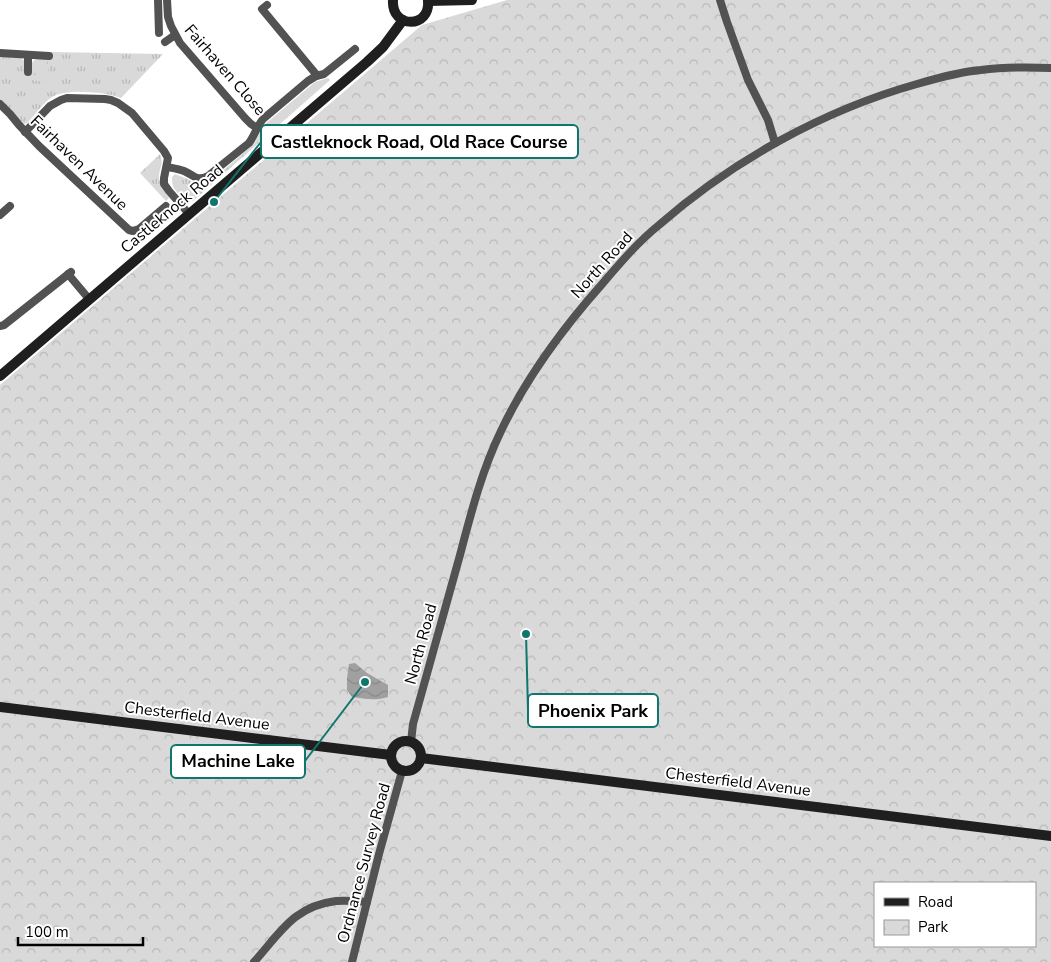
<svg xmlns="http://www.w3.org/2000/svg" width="1051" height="962" font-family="'Nunito Sans',sans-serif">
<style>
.grass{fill:url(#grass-tufts)}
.park{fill:url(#park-crowns);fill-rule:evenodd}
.water{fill:url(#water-waves)}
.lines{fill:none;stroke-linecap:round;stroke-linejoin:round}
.street{stroke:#525252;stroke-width:8}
.secondary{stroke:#1f1f1f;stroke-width:10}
.labels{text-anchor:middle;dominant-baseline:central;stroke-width:4;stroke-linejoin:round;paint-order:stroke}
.street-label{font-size:16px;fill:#000;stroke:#fff}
.leader{fill:none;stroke:#0f766e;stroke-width:2}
.callout-dot{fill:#0f766e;stroke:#fff;stroke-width:2}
.callout{fill:#fff;stroke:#0f766e;stroke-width:2}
.callout-label{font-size:18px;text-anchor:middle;font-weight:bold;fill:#000}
</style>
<defs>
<pattern id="grass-tufts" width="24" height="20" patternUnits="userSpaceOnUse" patternTransform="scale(1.25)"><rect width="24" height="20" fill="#d9d9d9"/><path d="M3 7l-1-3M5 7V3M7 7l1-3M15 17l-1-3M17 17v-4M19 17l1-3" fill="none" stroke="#b8b8b8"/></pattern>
<pattern id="park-crowns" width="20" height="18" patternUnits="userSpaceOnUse" patternTransform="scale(1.25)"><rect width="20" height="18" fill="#d9d9d9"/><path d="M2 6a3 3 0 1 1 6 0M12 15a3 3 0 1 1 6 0" fill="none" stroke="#b8b8b8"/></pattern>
<pattern id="water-waves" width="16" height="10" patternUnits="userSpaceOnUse" patternTransform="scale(1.25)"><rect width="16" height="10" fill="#a0a0a0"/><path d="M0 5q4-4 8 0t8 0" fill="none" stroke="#888"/></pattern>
</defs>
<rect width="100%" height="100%" fill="#fff"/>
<g class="grass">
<path d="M51,52L163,54L121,98C106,92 66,88 52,97C43,103 35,115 27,123L24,124H21L13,112L0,99V56L19,57L25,61L32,63C35,57 42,59 48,59Z"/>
<path d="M328,78L330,80L193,201C185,201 176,193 173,186C172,183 172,180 172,177L175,174L188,179L198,186L206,185L254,144L264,125L315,82Z"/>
<path d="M160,154C164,164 160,166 159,175C159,184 164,191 169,198L166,201L140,173Z"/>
</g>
<g class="park">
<path d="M507,0H1051V962H0V385L422,25ZM875,883H1035V946H875Z"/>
<path d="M48,61L49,75L56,87L45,82L25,79L24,77C35,74 41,70 48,61Z"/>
</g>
<path class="water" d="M355,663L367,673L388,685V697C376,701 365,699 352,697L347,690V678L349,664Z"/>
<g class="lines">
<g class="street">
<polyline points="158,0 159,33"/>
<polyline points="167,0 168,17 171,26 180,43 245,118 251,124 257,128"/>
<polyline points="720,0 727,22 748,80 768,120 775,143"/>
<polyline points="267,5 262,9 315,73 316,76"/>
<polyline points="165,42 175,35"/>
<polyline points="0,53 49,56"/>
<polyline points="28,72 28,55"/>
<polyline points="0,104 10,114 19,125 39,146 129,230 133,231 139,229 166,206"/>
<polyline points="25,132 50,106 61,100 67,98 105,99 111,100 118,103 132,113 164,151 168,158 164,178 164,184 169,191 189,214"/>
<path d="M167,167C172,168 179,169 184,171C194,175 196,182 208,176L249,143C255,135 257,126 263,119L308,81L316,76L324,74L355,49"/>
<polyline points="0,215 10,206"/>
<polyline points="68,274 89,299"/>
<polyline points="0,326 4,325 71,272"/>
<path d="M411,742L413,724C429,668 444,611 460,555C471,513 482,470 501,431C527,376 563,328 603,283C621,262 638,242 659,225C732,161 824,110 917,84C938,78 959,72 981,70C1004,67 1028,67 1051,68"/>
<path d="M254,962C280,933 294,906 336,901C346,900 357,901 367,902"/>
<polyline points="352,962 379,854 402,771"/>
</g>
<g class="secondary">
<path d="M393,0C391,29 431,29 428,0"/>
<polyline points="428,1 472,0"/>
<polyline points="0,376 367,62 383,47 403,20"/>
<polyline points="0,707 391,755"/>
<circle cx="406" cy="756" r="15"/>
<polyline points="421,758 1051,836"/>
</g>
</g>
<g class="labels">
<g class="street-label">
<text transform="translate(225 70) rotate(49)">Fairhaven Close</text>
<text transform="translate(79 163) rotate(44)">Fairhaven Avenue</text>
<text transform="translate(172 209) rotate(-40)">Castleknock Road</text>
<text transform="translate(602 265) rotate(-48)">North Road</text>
<text transform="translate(421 644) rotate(-75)">North Road</text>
<text transform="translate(197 716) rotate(7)">Chesterfield Avenue</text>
<text transform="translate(738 782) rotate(7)">Chesterfield Avenue</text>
<text transform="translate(364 863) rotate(-75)">Ordnance Survey Road</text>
</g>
</g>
<path class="leader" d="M214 202L261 142M526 634L528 710M365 682L305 761"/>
<g class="callout-dot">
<circle cx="214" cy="202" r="5"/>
<circle cx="526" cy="634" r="5"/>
<circle cx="365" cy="682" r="5"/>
</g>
<g class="callout">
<rect x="261" y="125" width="317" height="33" rx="5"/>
<rect x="528" y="694" width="130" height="33" rx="5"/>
<rect x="171" y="745" width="134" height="33" rx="5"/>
</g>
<g class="callout-label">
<text x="419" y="148">Castleknock Road, Old Race Course</text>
<text x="593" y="717">Phoenix Park</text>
<text x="238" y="767">Machine Lake</text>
</g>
<rect x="874" y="882" width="162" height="65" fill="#ffffff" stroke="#999999"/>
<rect x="884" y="898" width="25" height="8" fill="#1f1f1f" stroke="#999999"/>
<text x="918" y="907" font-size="15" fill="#000000">Road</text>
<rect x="884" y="920" width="25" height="15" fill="url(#park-crowns)" stroke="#999999"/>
<text x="918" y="932" font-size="15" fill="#000000">Park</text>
<path d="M18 937v8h125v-8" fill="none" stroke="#000000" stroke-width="2.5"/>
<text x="25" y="937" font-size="15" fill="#000000" stroke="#ffffff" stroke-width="4" paint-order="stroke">100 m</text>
</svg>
